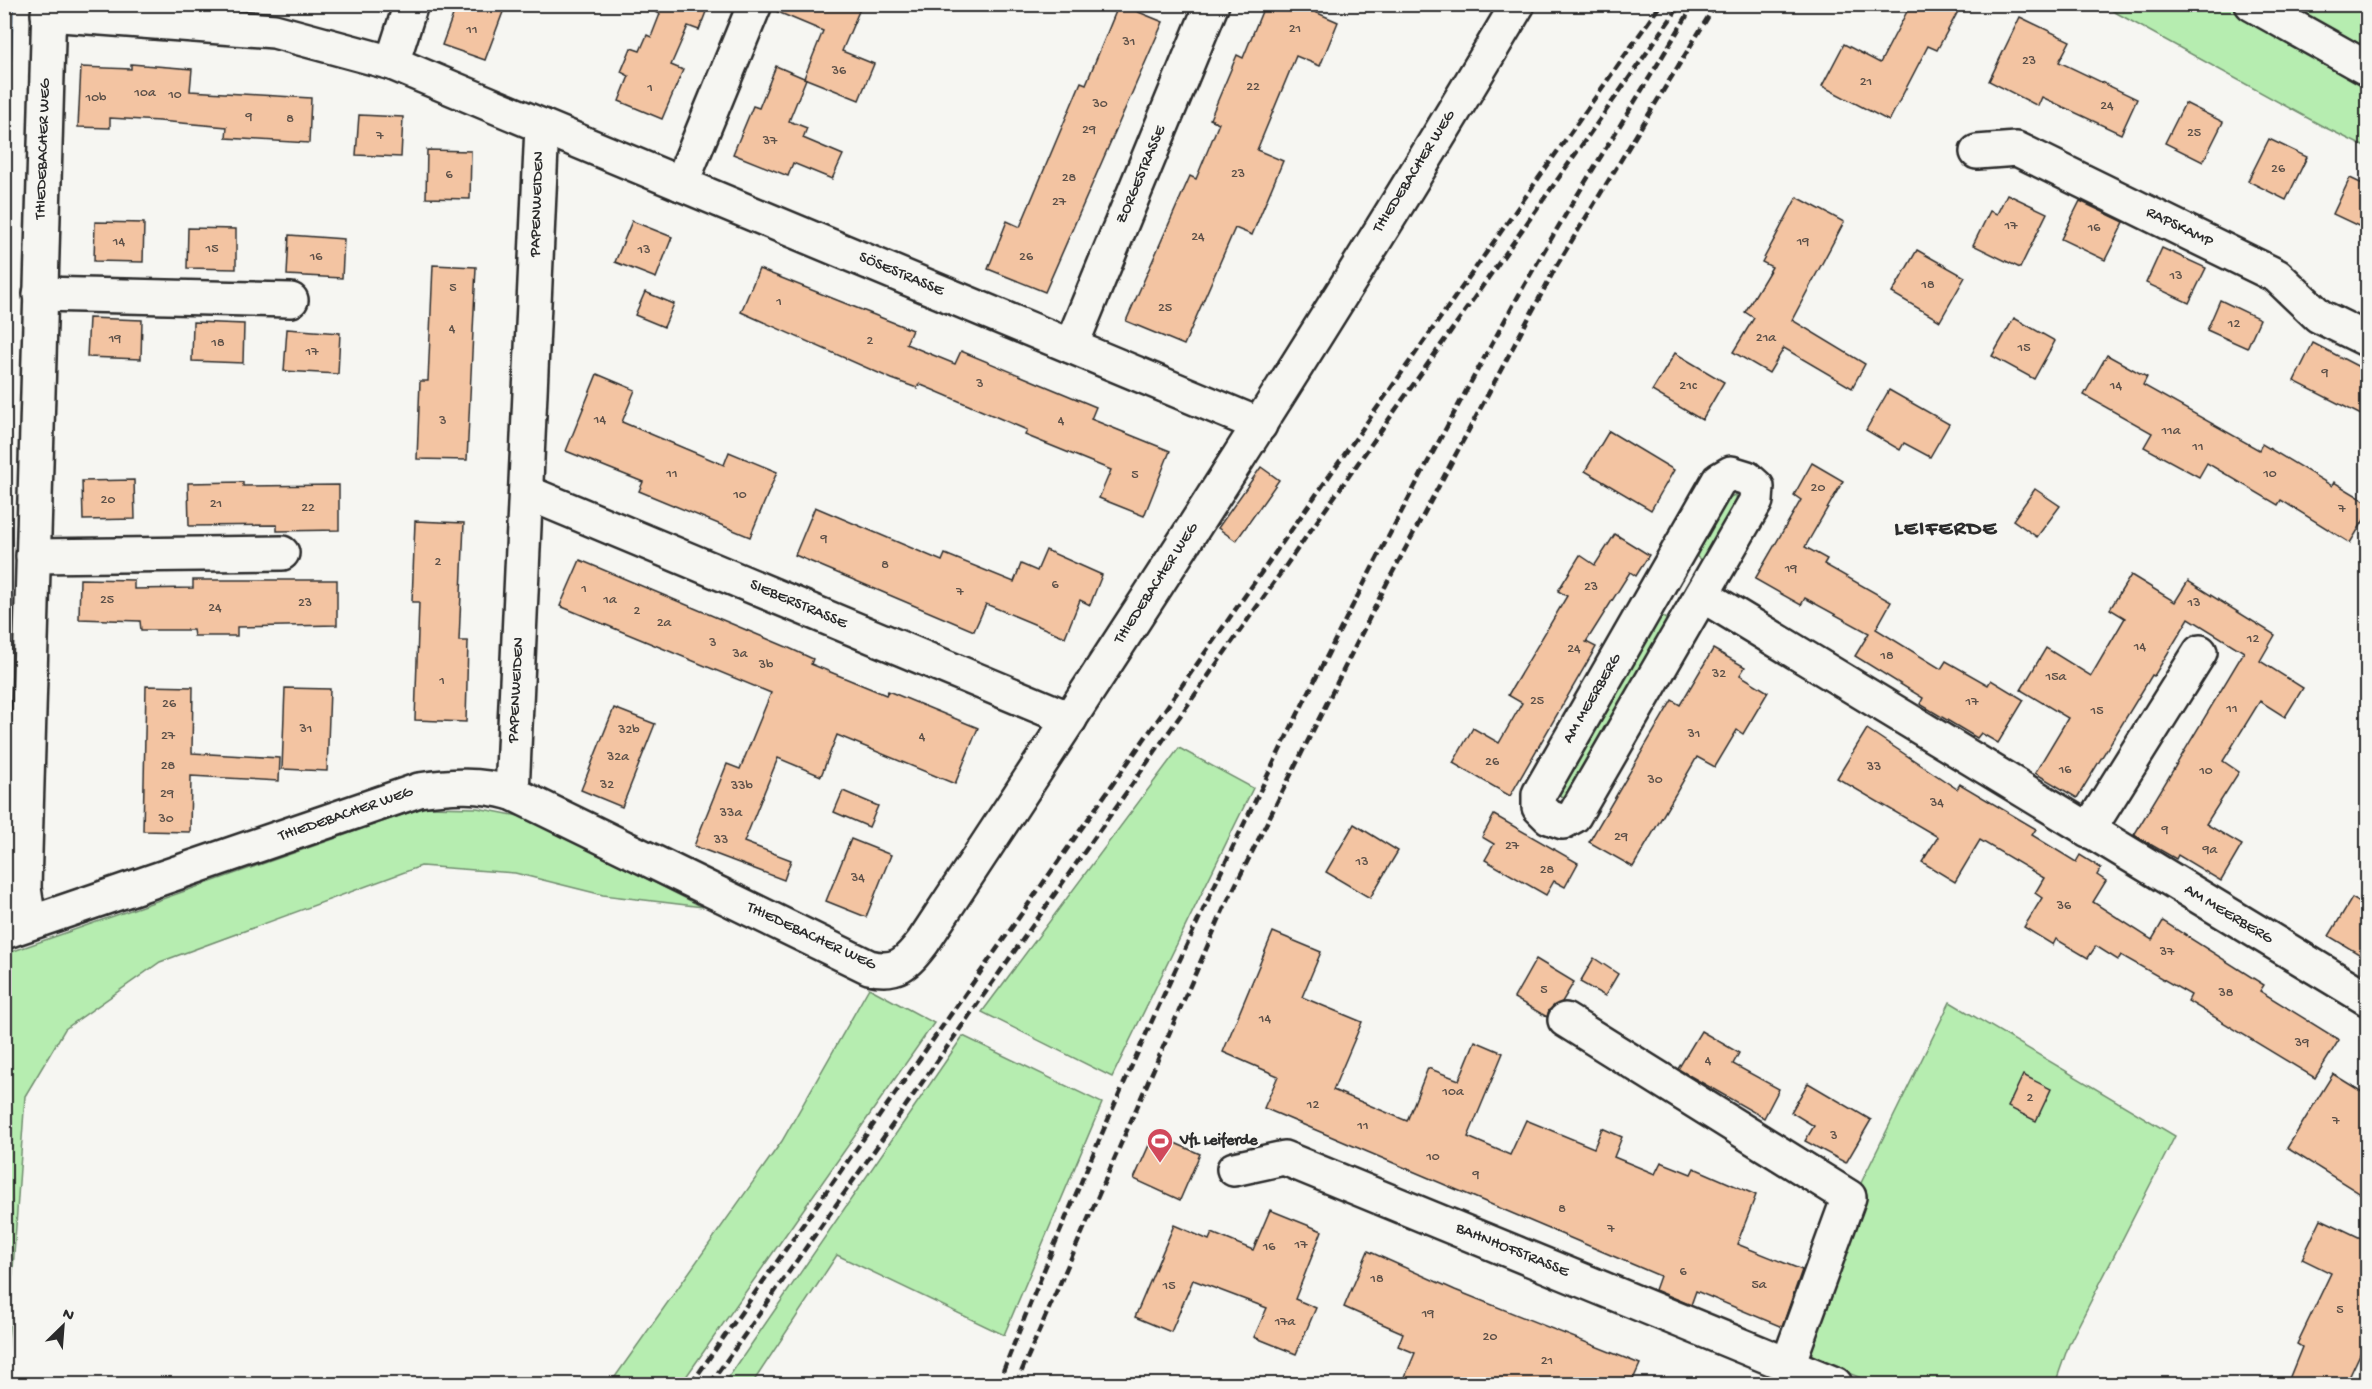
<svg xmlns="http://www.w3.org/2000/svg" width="2372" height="1389" font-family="'Gochi Hand',sans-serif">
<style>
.green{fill:#b6edb0;stroke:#708c6e;stroke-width:1.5}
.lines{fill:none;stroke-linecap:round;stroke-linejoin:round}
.stream{stroke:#718ca7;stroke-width:8}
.building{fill:#f3c4a2;stroke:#2b2b2b;stroke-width:1.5}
.minor-casing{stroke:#2b2b2b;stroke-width:38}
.minor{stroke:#f6f6f2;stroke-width:33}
.rail{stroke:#2b2b2b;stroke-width:4.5;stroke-dasharray:9 4.5;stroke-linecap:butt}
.labels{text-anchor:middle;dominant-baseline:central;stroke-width:5;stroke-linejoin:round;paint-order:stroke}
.number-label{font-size:14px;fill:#5d5149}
.street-label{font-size:16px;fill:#2b2b2b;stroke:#f6f6f2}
.poi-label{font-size:16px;font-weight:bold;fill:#2b2b2b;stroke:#f6f6f2;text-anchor:start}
.district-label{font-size:22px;font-weight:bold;letter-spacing:1.5px;fill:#2b2b2b;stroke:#f6f6f2}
</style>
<rect width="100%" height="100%" fill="#f6f6f2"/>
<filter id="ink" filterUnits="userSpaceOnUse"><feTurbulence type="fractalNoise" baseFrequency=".0167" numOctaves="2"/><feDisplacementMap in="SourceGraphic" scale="12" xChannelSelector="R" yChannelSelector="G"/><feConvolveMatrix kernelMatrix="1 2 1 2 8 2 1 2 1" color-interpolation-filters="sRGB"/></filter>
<g filter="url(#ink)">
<g class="green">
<polygon points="2102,5 2367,5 2367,148 2324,127"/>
<polygon points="1736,494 1737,504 1704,559 1700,559 1697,557 1698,551 1727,499"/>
<polygon points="1661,616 1671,622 1571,799 1558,795 1554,790 1655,617"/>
<polygon points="1179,748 1253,788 1112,1077 982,1012"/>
<polygon points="425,807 477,808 524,817 703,907 603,895 515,873 421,866 160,962 65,1029 25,1096 5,1384 5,954"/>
<polygon points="869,988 934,1023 681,1384 610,1384 782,1141"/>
<polygon points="1950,1002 2175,1136 2069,1344 2055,1384 1876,1384 1813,1359 1810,1347 1865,1195 1858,1189"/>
<polygon points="963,1036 1102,1103 1004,1335 837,1255 752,1384 724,1384"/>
</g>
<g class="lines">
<polyline class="stream" points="4,182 10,4"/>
</g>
<g class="building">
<polygon points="457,4 506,4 485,60 442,45"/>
<polygon points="639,4 709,4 699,30 688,26 671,65 683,70 662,119 619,101 629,76 621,72 631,48 640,51 647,35 651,37 660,14"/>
<polygon points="773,4 862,4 842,51 874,64 859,100 804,78 823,31 773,10"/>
<polygon points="1119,4 1163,22 1045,292 988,269 1007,221 1020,227 1081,82 1086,84"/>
<polygon points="1265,4 1297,4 1338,22 1320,66 1296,56 1257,150 1283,161 1252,235 1235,228 1184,345 1126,321 1190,176 1196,179 1219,123 1210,119 1237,55 1243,58"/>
<polygon points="1911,4 1962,4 1937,50 1928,46 1889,121 1822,86 1844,44 1880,63"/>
<polygon points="2020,17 2070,41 2059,62 2137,99 2121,134 2042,97 2038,106 1989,81"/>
<polygon points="131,64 192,69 190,91 311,98 309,143 226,138 227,127 159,121 110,118 110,128 78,127 81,67 131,69"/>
<polygon points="776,66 806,79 789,121 807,128 803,138 843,155 832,179 793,163 788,176 733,154 753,106 759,108"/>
<polygon points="2185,103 2223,122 2203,162 2165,143"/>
<polygon points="359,115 403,117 401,157 356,155"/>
<polygon points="2269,139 2307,157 2286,200 2248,181"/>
<polygon points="427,150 471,151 470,199 426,198"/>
<polygon points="2350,178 2367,186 2367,230 2333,214"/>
<polygon points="2007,194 2047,213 2020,268 1973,245 1990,211 1997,214"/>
<polygon points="1797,197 1844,222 1792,320 1865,364 1852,388 1784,348 1769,373 1733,352 1754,318 1745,312 1772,267 1762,262"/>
<polygon points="2080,201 2124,222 2105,260 2061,239"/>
<polygon points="632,221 672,237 656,278 615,262"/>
<polygon points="95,222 144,223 143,262 94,261"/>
<polygon points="188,228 236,229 236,269 187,268"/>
<polygon points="289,235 344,239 342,278 287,275"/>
<polygon points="2162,248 2206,268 2189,303 2146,283"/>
<polygon points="1917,250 1965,277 1940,321 1892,293"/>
<polygon points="433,265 476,267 467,460 417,459 420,381 428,381"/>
<polygon points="759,269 912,330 906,344 955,364 961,351 1096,407 1091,419 1170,451 1144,516 1099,498 1111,470 1025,435 1027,430 919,384 917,388 892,379 741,312"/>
<polygon points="645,292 674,304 664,327 635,315"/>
<polygon points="2220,300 2260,319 2247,348 2207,330"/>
<polygon points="89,318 142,320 141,359 87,357"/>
<polygon points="2014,318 2055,341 2034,379 1992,356"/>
<polygon points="193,322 244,324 243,363 192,361"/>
<polygon points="287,329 340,333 338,374 284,371"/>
<polygon points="2313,343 2367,371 2367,418 2294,381"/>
<polygon points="1675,353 1724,382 1702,420 1652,391"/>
<polygon points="2107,355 2147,377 2143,385 2259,450 2262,444 2332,486 2334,482 2367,502 2367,515 2350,543 2281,500 2278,505 2207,463 2199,477 2144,447 2152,433 2084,395"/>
<polygon points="597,374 635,390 622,422 724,465 729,452 777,472 750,537 639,491 643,482 566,451"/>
<polygon points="1889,390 1949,424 1930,457 1904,443 1900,450 1866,430"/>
<polygon points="1609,431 1674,470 1651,510 1585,471"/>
<polygon points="1812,463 1843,481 1805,547 1827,559 1824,564 1891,602 1876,629 1941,669 1946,661 1988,685 1991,680 2024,700 1998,743 1981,733 1977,738 1920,704 1923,698 1855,656 1869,633 1805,598 1801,605 1755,579 1801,500 1794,495"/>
<polygon points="1261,467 1279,480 1236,541 1218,528"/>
<polygon points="134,480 135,519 83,520 82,481"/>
<polygon points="243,482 243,486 339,485 339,530 277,531 277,525 189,526 188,483"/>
<polygon points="2035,489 2060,506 2037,537 2013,520"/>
<polygon points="815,507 942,561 945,554 1014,582 1021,564 1037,571 1046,550 1102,575 1090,605 1080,600 1065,637 986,604 974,631 795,555"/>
<polygon points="415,521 464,523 459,641 468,641 466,722 415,720 419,602 412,602"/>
<polygon points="1615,534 1649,555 1636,576 1630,572 1586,642 1596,647 1510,796 1453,763 1473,728 1499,743 1522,703 1508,695 1567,596 1558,591 1580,555 1595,565"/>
<polygon points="580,560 789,648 813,659 811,664 886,695 888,691 978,728 955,784 837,735 821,776 778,758 744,842 791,860 784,880 694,846 727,764 740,769 771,693 560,606"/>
<polygon points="2131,575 2175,602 2188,581 2275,635 2260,661 2303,688 2285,717 2260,701 2223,761 2239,772 2206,824 2242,845 2221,881 2178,855 2176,859 2134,835 2244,652 2189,618 2154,676 2152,675 2077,798 2035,773 2068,718 2021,690 2046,648 2091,676 2125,618 2110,609"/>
<polygon points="80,579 134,580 134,589 193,588 193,580 337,580 337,625 237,627 237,636 194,636 193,630 141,630 140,621 79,619"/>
<polygon points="1713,649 1745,667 1740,675 1768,692 1743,734 1737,730 1715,767 1697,757 1633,867 1589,842 1672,700 1680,705"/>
<polygon points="146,686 193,687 192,753 280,758 279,781 191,776 190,832 143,831"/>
<polygon points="285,688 330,689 327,771 282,769"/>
<polygon points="614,708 655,724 622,807 581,790"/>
<polygon points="1867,729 1957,789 1960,784 2036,829 2032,835 2076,862 2080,855 2101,868 2097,875 2106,881 2093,902 2152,940 2163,921 2264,985 2260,991 2339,1040 2315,1078 2188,1001 2191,995 2121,955 2118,960 2096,946 2088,958 2056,939 2053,945 2024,927 2042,898 2035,893 2044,878 1980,840 1955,882 1922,862 1938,837 1837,778"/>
<polygon points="843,791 878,806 869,827 834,812"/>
<polygon points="1494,815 1578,863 1565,887 1554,881 1546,895 1485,860 1494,844 1482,837"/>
<polygon points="1354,824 1398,851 1370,898 1326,872"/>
<polygon points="851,839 891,855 866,917 826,901"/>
<polygon points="2352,898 2367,907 2367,959 2329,936"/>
<polygon points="1273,932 1321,952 1302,997 1362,1022 1333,1090 1407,1121 1428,1068 1459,1080 1475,1041 1503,1053 1468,1137 1510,1155 1526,1120 1594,1148 1602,1128 1622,1137 1614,1157 1655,1174 1661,1162 1691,1174 1694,1168 1756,1195 1737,1244 1802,1270 1782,1327 1696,1291 1691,1305 1655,1290 1660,1276 1264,1108 1278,1076 1223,1052"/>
<polygon points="1594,958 1618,974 1605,996 1580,982"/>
<polygon points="1536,959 1574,982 1562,1002 1549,1010 1547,1017 1514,998"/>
<polygon points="1701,1031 1739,1053 1733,1064 1779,1089 1764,1118 1678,1069"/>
<polygon points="2333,1074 2367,1095 2367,1198 2287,1148"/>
<polygon points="2023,1075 2051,1089 2036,1121 2008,1107"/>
<polygon points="1808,1083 1871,1120 1846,1163 1805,1141 1814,1126 1791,1112"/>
<polygon points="1154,1134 1200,1154 1180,1200 1134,1179"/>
<polygon points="1270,1210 1322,1231 1295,1299 1316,1308 1296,1354 1254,1337 1267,1308 1193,1280 1171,1332 1135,1317 1174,1225 1209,1240 1212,1233 1253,1250"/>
<polygon points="2321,1219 2367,1241 2367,1339 2346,1384 2287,1384 2302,1347 2297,1344 2331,1273 2302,1259"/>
<polygon points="1368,1251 1455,1290 1640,1364 1631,1384 1402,1384 1415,1353 1398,1346 1403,1333 1344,1307"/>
</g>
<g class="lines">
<g class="minor-casing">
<g id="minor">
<polyline points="2252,4 2368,69"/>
<polyline points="48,14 274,31 392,63 542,126 512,793"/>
<polyline points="392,63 411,4"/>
<polyline points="542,126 1260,425"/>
<polyline points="1977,152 2017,149 2277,276 2319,316 2368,340"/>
<polyline points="681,184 755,4"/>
<polyline points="40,294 291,300"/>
<polyline points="1071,346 1212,4"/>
<polygon points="1731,473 1747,478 1757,487 1756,501 1574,816 1563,822 1549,817 1539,807 1539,794 1719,480"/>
<polyline points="526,492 1070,719"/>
<polyline points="33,556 282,553"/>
<polyline points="1702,595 2368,999"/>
<polyline points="2088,831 2200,652"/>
<polyline points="29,922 24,888 49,4"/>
<path d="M4,932L419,790C452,785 479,784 512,793L869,967C897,974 907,963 923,942C1127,633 1329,323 1518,4"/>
<polyline points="1565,1020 1849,1197 1788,1364"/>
<polyline points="1234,1169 1284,1158 1835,1384"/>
</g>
</g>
<use href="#minor" class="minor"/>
<g class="rail">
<polyline points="691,1384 1661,4"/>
<polyline points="710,1384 1681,4"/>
<path d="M998,1384C1147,1007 1327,639 1525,284C1579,189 1638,98 1694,4"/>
<polyline points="1016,1384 1224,908 1387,583 1557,265 1716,4"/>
</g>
</g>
</g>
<defs>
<g id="stadium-pin" transform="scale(1.35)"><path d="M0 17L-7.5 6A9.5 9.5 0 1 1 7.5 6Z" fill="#d1495b" stroke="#f6f6f2"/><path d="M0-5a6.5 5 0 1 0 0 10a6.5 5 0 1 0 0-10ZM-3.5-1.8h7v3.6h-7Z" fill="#fff"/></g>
</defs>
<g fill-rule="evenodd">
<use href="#stadium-pin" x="1160" y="1141"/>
</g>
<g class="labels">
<g class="number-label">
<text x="1295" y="29">21</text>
<text x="472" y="30">11</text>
<text x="1129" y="42">31</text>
<text x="2029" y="61">23</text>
<text x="839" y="71">36</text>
<text x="1866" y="82">21</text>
<text x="1253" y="87">22</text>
<text x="650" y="88">1</text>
<text x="145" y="93">10a</text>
<text x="175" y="95">10</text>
<text x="96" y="98">10b</text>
<text x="1100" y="104">30</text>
<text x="2107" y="106">24</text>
<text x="249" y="117">9</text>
<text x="290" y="119">8</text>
<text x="1089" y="130">29</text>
<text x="2194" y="133">25</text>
<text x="380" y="136">7</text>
<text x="770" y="141">37</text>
<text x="2278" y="169">26</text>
<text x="1238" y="174">23</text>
<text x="449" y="175">6</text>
<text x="1069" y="178">28</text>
<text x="1059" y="202">27</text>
<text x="2011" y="226">17</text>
<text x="2094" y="228">16</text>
<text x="1198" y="237">24</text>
<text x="119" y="242">14</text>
<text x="1803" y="242">19</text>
<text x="212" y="249">15</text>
<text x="644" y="250">13</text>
<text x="316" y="257">16</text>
<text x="1026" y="257">26</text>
<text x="2176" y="276">13</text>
<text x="1928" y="285">18</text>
<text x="453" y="288">5</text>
<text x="779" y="302">1</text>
<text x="1165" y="308">25</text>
<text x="2234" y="324">12</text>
<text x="452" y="329">4</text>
<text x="1766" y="338">21a</text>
<text x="115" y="339">19</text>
<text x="870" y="341">2</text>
<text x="218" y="343">18</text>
<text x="2024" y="348">15</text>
<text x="312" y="352">17</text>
<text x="2325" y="373">9</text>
<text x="980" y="384">3</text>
<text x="1688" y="386">21c</text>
<text x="2116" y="386">14</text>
<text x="600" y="420">14</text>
<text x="443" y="421">3</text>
<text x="1061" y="421">4</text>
<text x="2171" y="431">11a</text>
<text x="2198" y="447">11</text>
<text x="672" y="474">11</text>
<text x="2270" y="474">10</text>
<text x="1135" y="475">5</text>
<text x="1818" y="488">20</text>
<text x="740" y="495">10</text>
<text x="108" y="500">20</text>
<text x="216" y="504">21</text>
<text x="308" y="508">22</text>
<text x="2342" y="509">7</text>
<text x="824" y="539">9</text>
<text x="438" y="562">2</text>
<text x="885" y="565">8</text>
<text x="1791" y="569">19</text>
<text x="1055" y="585">6</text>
<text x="1591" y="587">23</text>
<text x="584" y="589">1</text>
<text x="960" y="592">7</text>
<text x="107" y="600">25</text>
<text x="610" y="600">1a</text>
<text x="305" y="603">23</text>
<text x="2194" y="603">13</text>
<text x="215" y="608">24</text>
<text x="637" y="611">2</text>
<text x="664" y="623">2a</text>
<text x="2253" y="639">12</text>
<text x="713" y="643">3</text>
<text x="2140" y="647">14</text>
<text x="1574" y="649">24</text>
<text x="740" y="654">3a</text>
<text x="1887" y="656">18</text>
<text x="766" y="665">3b</text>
<text x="1719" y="674">32</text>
<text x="2056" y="677">15a</text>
<text x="442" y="681">1</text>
<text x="1537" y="701">25</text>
<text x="1972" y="702">17</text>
<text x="169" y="704">26</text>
<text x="2232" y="709">11</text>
<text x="2097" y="711">15</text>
<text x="306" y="729">31</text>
<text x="629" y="730">32b</text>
<text x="1694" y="734">31</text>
<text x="168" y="736">27</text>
<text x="922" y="737">4</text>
<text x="618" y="757">32a</text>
<text x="1492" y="762">26</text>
<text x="168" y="766">28</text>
<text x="1874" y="767">33</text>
<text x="2065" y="770">16</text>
<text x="2206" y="771">10</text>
<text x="1655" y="780">30</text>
<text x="607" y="785">32</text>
<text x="742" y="786">33b</text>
<text x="167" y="794">29</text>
<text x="1937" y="803">34</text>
<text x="731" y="813">33a</text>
<text x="166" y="819">30</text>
<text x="2165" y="830">9</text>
<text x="1621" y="837">29</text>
<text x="721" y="840">33</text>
<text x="1512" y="846">27</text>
<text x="2210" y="850">9a</text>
<text x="1362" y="862">13</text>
<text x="1547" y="870">28</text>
<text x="858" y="878">34</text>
<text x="2064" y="906">36</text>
<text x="2167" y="952">37</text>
<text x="1544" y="990">5</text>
<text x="2226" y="993">38</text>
<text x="1265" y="1019">14</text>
<text x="2302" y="1043">39</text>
<text x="1708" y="1061">4</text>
<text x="1453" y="1092">10a</text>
<text x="2030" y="1098">2</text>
<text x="1313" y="1105">12</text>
<text x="2336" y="1121">7</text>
<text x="1363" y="1126">11</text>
<text x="1834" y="1136">3</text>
<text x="1433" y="1157">10</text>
<text x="1476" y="1175">9</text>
<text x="1562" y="1209">8</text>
<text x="1611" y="1229">7</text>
<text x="1301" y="1245">17</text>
<text x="1269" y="1247">16</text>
<text x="1683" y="1272">6</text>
<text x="1377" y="1279">18</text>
<text x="1759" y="1285">5a</text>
<text x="1169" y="1286">15</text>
<text x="2340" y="1310">5</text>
<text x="1428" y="1314">19</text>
<text x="1285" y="1322">17a</text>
<text x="1490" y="1337">20</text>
<text x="1547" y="1361">21</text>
</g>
<g class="street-label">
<text transform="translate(44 149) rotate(-88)">THIEDEBACHER WEG</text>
<text transform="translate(1415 172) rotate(-58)">THIEDEBACHER WEG</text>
<text transform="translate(1142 175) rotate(-67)">ZORGESTRASSE</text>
<text transform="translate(538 204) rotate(-88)">PAPENWEIDEN</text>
<text transform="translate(2179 228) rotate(26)">RAPSKAMP</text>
<text transform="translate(901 275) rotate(23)">SÖSESTRASSE</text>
<text transform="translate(1157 584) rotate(-57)">THIEDEBACHER WEG</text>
<text transform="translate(798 605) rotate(23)">SIEBERSTRASSE</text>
<text transform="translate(517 690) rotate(-87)">PAPENWEIDEN</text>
<text transform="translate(1593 699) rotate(-60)">AM MEERBERG</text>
<text transform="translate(346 815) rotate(-19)">THIEDEBACHER WEG</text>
<text transform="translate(2228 915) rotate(31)">AM MEERBERG</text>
<text transform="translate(811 937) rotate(25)">THIEDEBACHER WEG</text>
<text transform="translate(1512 1251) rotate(22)">BAHNHOFSTRASSE</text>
</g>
<g class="poi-label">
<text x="1180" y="1141">VfL Leiferde</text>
</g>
<g class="district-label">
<text x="1946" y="530">LEIFERDE</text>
</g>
</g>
<rect width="2372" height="1389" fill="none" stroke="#f6f6f2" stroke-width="24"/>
<rect x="12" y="12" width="2348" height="1365" fill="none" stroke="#2b2b2b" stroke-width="2" filter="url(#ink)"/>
<g transform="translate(63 1326) rotate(25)" stroke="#f6f6f2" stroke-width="4.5" paint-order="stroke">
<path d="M0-4.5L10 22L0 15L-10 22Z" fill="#2b2b2b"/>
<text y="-9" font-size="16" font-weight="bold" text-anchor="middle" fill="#2b2b2b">N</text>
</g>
</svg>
